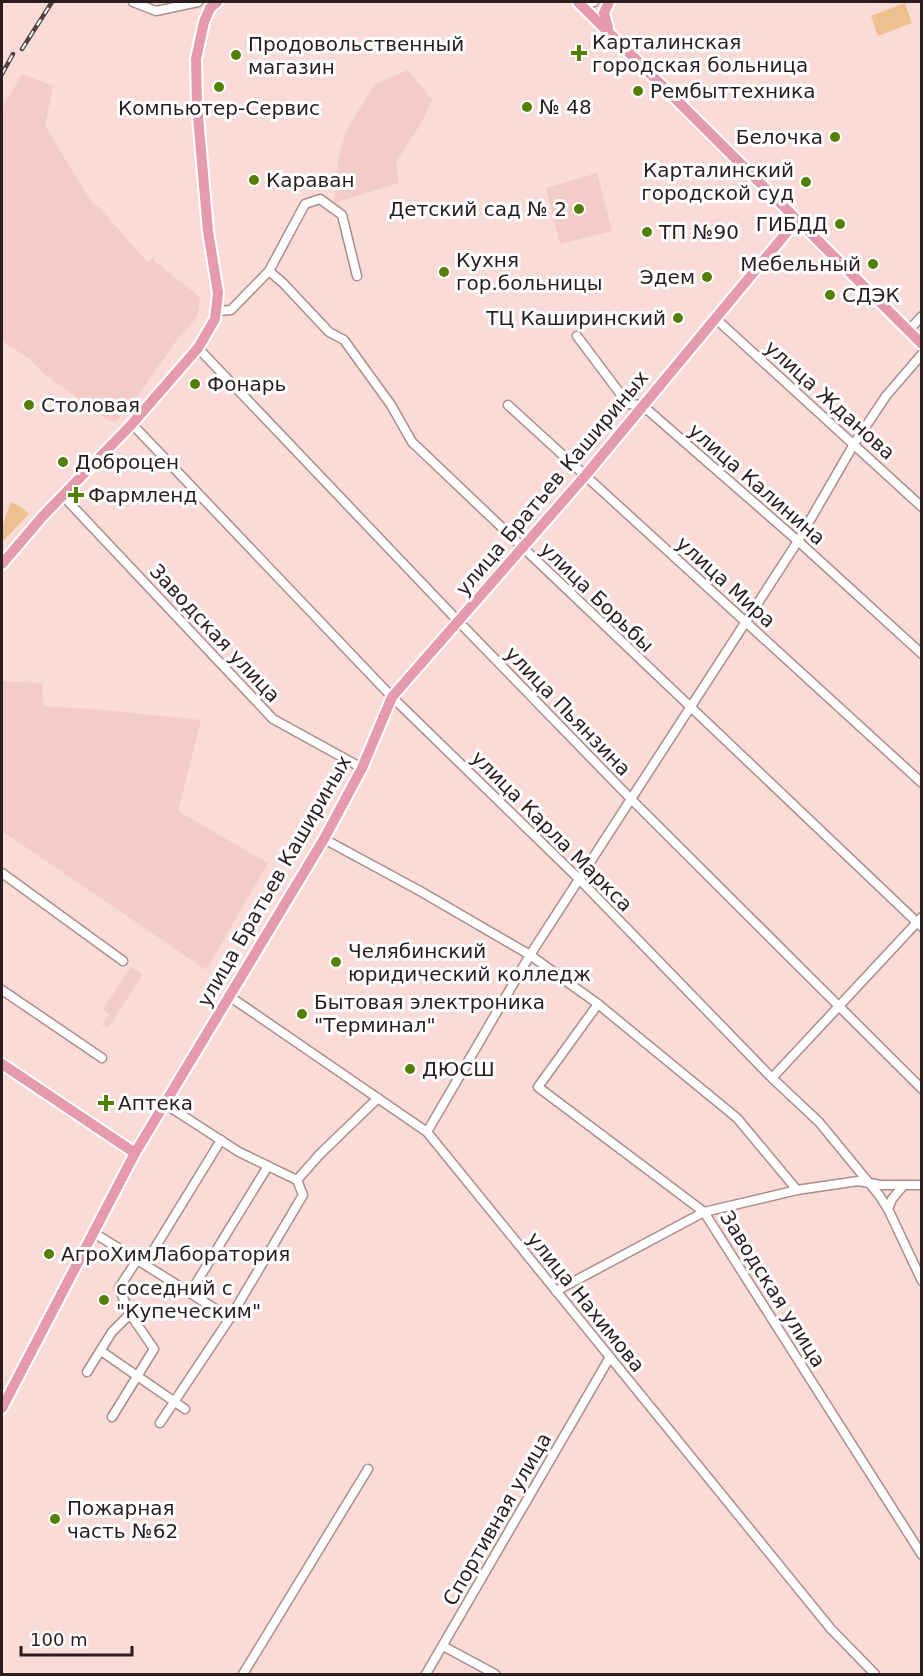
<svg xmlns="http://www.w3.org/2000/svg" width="923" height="1676" font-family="'DejaVu Sans',sans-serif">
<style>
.built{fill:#f3ccc7}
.green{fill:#efc08f}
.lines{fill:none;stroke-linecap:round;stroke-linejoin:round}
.minor-casing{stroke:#aa8e8a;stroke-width:11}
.major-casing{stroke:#fff;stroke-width:14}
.minor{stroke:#fff;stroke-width:8}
.major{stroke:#e59aae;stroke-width:10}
.rail-casing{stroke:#534442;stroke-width:4.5}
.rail{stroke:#fff;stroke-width:2;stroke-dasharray:7;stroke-linecap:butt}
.poi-dot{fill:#537f03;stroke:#fff;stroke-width:2}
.labels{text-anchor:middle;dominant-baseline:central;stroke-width:6;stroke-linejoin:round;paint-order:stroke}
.poi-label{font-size:20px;fill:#291e1d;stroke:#fff;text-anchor:start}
.street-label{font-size:20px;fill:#291e1d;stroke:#fff}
</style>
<rect width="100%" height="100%" fill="#fadbd7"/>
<g class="built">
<polygon points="408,70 432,100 422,122 396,162 399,183 334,203 338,160 347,129 375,84"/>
<polygon points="22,74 53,86 45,126 92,203 100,208 147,262 155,256 153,260 200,297 198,316 176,341 128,410 115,422 108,420 43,373 30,359 2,341 2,109"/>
<polygon points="597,173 612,231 560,244 546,188"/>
<polygon points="2,681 42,683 43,706 103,710 201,720 178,811 268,863 206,970 2,831"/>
<polygon points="131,967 143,974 108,1028 102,1025 109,1015 103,1009"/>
</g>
<g class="green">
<polygon points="905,3 912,23 878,36 871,16"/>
<polygon points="11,502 21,507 29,514 2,542 2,527"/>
</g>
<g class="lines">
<g class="minor-casing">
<g id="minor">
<polyline points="133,2 156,11 198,2"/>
<polyline points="583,6 594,2"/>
<polyline points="269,271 305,204 320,199 342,215 357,276"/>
<polyline points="217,311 231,310 269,271 283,283 329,332 344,340 391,405 412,442 922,927"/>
<polyline points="715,318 922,507"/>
<polyline points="909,330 922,316"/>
<polyline points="577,336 628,404 642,405 798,541 922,654"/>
<polyline points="198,348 459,622 631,799 922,1089"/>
<polyline points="508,405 922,783"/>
<polyline points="132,424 392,697 579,879 772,1078 819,1122 879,1195 888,1209 922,1281"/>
<polyline points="63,496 273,719 362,768"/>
<polyline points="324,839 420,891 530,955 598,1004 737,1118 797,1190"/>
<polyline points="2,873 123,961"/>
<polyline points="2,990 102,1058"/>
<polyline points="229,996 427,1132 831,1629 875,1674"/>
<polyline points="598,1004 538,1087 704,1212 922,1555"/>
<polyline points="772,1078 922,917"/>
<polyline points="165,1104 239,1152 297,1180"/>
<polyline points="427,1132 530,955 798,541 854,444 886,396 922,354"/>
<polyline points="888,1209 892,1199 904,1185"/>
<polyline points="94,1233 230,1318"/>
<polyline points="145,1264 221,1140"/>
<polyline points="556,1291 704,1212 797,1190 858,1181 881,1185 922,1185"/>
<polyline points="190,1293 268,1166"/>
<polyline points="101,1351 185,1409"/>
<polyline points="87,1372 112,1332 130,1314"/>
<polyline points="112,1417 154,1349 130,1314 119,1288 137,1260"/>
<polyline points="160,1423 230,1318 303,1195 297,1180 320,1154 378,1098"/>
<polyline points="443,1646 495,1674"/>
<polyline points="243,1674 368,1469"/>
<polyline points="426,1674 610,1357"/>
</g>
</g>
<g class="major-casing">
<g id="major">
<polyline points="578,2 922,344"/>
<polyline points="608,28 604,13 609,2"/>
<polyline points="2,564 43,516 132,424 198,348 215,319 218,293 208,231 197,105 196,59 204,22 210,8 217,2"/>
<polyline points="2,1064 135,1153"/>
<polyline points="2,1408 135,1153 324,839 362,768 392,697 585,476 797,220"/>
</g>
</g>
<use href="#minor" class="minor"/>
<use href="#major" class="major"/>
<g class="rail-casing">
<g id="rail">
<polyline points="22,49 52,2"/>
<polyline points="2,74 13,54"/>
</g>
</g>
<use href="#rail" class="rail"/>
</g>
<g class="poi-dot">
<path d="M576 44h6v6h6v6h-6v6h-6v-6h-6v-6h6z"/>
<circle cx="236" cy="55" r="6"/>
<circle cx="219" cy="87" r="6"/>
<circle cx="638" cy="91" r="6"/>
<circle cx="527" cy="107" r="6"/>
<circle cx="835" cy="137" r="6"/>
<circle cx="254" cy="180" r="6"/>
<circle cx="806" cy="182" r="6"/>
<circle cx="579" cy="209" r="6"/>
<circle cx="840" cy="224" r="6"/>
<circle cx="647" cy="232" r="6"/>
<circle cx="873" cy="264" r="6"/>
<circle cx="444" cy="272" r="6"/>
<circle cx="707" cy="277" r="6"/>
<circle cx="830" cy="295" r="6"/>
<circle cx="678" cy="318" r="6"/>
<circle cx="195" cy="384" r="6"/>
<circle cx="29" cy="405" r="6"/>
<circle cx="63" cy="462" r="6"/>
<path d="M73 486h6v6h6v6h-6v6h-6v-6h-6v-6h6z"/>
<circle cx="336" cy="962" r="6"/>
<circle cx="302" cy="1014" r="6"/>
<circle cx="410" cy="1069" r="6"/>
<path d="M103 1094h6v6h6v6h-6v6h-6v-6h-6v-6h6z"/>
<circle cx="49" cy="1254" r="6"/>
<circle cx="104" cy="1300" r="6"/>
<circle cx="55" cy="1519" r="6"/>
</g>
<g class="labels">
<g class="poi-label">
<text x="592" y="42">Карталинская<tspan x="592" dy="23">городская больница</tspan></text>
<text x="248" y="44">Продовольственный<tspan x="248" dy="23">магазин</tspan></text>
<text x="650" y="91">Рембыттехника</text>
<text x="539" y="107">№ 48</text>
<text x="219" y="108" text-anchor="middle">Компьютер-Сервис</text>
<text x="823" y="137" text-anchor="end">Белочка</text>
<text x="794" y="170" text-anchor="end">Карталинский<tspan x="794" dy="23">городской суд</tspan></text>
<text x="266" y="180">Караван</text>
<text x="567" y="209" text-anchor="end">Детский сад № 2</text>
<text x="828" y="224" text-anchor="end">ГИБДД</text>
<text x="659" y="232">ТП №90</text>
<text x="456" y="260">Кухня<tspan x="456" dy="23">гор.больницы</tspan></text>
<text x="861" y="264" text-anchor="end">Мебельный</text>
<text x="695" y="277" text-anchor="end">Эдем</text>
<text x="842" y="295">СДЭК</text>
<text x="666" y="318" text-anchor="end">ТЦ Каширинский</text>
<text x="207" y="384">Фонарь</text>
<text x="41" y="405">Столовая</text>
<text x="75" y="462">Доброцен</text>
<text x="88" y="495">Фармленд</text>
<text x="348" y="951">Челябинский<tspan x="348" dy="23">юридический колледж</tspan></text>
<text x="314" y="1002">Бытовая электроника<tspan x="314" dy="23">"Терминал"</tspan></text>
<text x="422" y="1069">ДЮСШ</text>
<text x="118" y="1103">Аптека</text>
<text x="61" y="1254">АгроХимЛаборатория</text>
<text x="116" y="1288">соседний с<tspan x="116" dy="23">"Купеческим"</tspan></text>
<text x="67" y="1508">Пожарная<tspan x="67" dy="23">часть №62</tspan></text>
</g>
<g class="street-label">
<text transform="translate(830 400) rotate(42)">улица Жданова</text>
<text transform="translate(552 483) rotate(-50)">улица Братьев Кашириных</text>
<text transform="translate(757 484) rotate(41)">улица Калинина</text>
<text transform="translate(726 582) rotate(42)">улица Мира</text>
<text transform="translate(597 597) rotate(44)">улица Борьбы</text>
<text transform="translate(215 633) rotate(47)">Заводская улица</text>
<text transform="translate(568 711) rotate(46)">улица Пьянзина</text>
<text transform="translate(552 831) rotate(45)">улица Карла Маркса</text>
<text transform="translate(274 881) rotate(-60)">улица Братьев Кашириных</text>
<text transform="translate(773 1289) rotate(58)">Заводская улица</text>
<text transform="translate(586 1302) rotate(51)">улица Нахимова</text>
<text transform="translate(497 1519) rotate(-60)">Спортивная улица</text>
</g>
</g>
<rect width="923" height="1676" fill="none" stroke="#291e1d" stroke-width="6"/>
<path d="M21 1646v9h111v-9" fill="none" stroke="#291e1d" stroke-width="3"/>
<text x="30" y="1646" font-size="18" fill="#291e1d" stroke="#ffffff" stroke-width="4.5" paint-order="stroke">100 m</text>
</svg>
